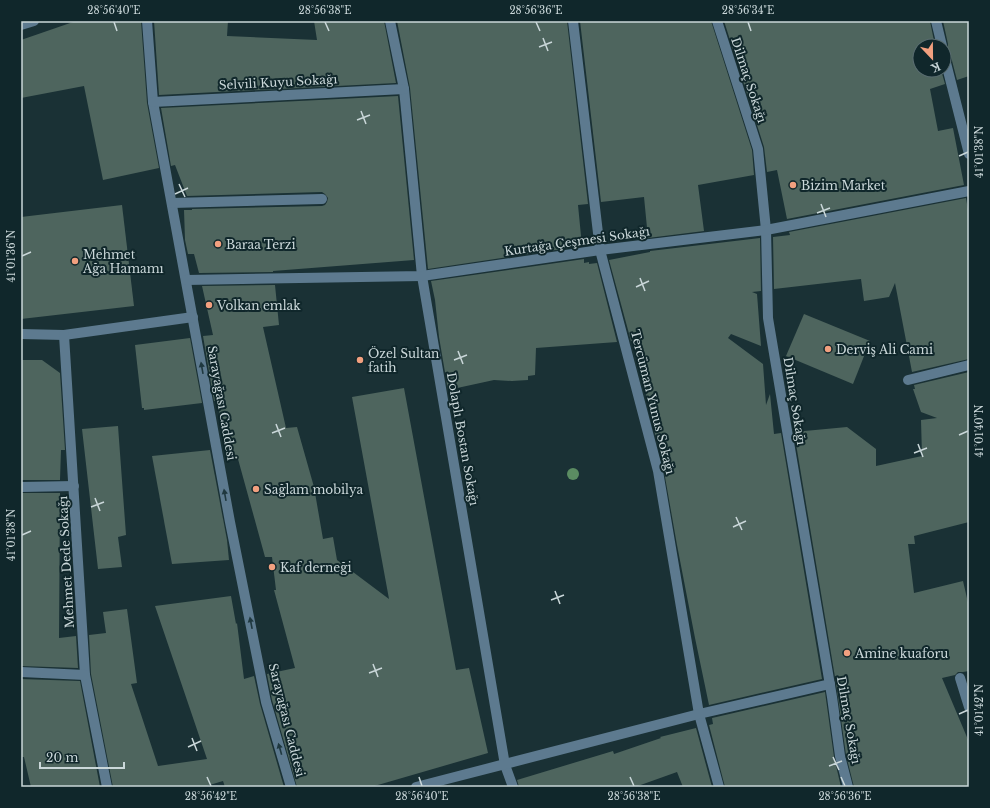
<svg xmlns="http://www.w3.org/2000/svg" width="990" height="808" font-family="'Libre Baskerville',serif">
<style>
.building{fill:#4e655e}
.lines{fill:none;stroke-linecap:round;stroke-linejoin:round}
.minor{stroke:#5d7a8f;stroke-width:10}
.tree{fill:#5b8c62}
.oneway{fill:#1f383f}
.ticks{fill:none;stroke:#cad7d9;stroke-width:1.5}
.poi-dot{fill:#f2a07f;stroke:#10272b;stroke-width:1.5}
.labels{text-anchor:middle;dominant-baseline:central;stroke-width:4;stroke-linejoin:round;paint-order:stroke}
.street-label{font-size:12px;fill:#cad7d9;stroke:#10272b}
.poi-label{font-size:12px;fill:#cad7d9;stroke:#10272b;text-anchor:start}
.neatline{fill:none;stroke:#cad7d9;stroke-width:1.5}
.ticks-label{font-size:10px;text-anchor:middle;fill:#cad7d9}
</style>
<rect width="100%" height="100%" fill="#1a3135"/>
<g class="building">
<polygon points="76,21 141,21 147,103 159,168 103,180 84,86 21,98 21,40"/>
<polygon points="154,21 228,21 227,36 317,40 314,21 384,21 396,83 159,95"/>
<polygon points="397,21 567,21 588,204 578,205 582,246 428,269 410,88"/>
<polygon points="580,21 711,21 752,150 754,175 698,185 704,231 648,238 644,197 601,202"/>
<polygon points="724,21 930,21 935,46 920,46 920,70 941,70 945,84 930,89 938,131 953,128 964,185 787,219 777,170 767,172 764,147"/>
<polygon points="943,21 969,21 969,76 957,80 950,53 947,50 948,44"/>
<polygon points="398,96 414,260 273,271 273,272 199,273 194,254 188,254 185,240 184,210 192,210 192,209 322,206 325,205 327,202 328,198 325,194 322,192 187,196 175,165 171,166 161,108"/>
<polygon points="966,198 969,216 969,359 912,372 895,283 889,297 864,301 861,279 774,289 773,237 790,235 789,232"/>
<polygon points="122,205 134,306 21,319 21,217"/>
<polygon points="760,238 761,291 752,292 757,294 761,346 731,334 728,338 763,364 766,405 770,394 774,434 781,433 822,679 709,705 695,638 677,545 658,437 656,438 642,376 632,341 631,341 609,260 650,252 650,251"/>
<polygon points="584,259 584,263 589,262 589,264 597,263 617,342 536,348 535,375 528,376 528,380 512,381 494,380 448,390 439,337 435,300 431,281"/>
<polygon points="275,285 279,325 263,327 286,428 297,427 314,487 323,539 333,537 337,560 389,599 352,397 404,388 456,670 469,668 488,753 371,787 297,787 272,700 267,674 295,668 274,590 276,590 272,557 265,557 238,459 229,461 217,401 214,401 203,336 213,335 202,286"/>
<polygon points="804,314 870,341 853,384 786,356"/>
<polygon points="190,338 202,403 144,410 144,408 142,408 135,345"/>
<polygon points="21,360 42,360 60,373 65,450 61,450 60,480 21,480"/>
<polygon points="969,372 969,522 914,536 915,544 908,544 914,593 963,581 969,607 969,671 963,672 958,672 955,675 942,678 969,742 969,787 854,787 846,755 836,683 794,432 847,427 876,449 876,466 922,456 921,420 937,418 921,412 913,389 915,389 914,385"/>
<polygon points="118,426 126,535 118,537 122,567 98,569 82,429"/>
<polygon points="210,450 227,540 229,560 172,564 152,456"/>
<polygon points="21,493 60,493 59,638 76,636 78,668 21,666"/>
<polygon points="231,596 236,624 237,623 244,679 254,676 260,704 284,787 225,787 223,781 203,787 113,787 91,674 89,635 106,633 103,612 127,609 137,683 131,684 158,766 207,759 155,606"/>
<polygon points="21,679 80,681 100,787 31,787 24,757 21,757"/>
<polygon points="825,692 834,757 841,787 725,787 709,725 713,724 712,718"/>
<polygon points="696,728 712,787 683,787 677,772 635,787 519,787 517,780 613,751 614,754 661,738 660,737"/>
</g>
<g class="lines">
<g class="minor">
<polyline points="147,21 153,102 230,522 266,702 291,787"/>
<polyline points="390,21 404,89 422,276 505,765 513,787"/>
<polyline points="573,21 600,250 658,471 699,714 719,787"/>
<polyline points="717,21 758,149 766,230 768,318 832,697 840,756 848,787"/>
<polyline points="936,21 942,46"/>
<polyline points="21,25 34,21"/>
<polyline points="944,55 969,154"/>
<polyline points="153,102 404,89"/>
<polyline points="172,203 322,199"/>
<polyline points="186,280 422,276 600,250 766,230 969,191"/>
<polyline points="21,334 64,335 193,317"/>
<polyline points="64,335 85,675 107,787"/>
<polyline points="908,380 969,365"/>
<polyline points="21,487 74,486"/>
<polyline points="21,672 85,675"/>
<polyline points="960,678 969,707"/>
<polyline points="416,787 699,714 830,684"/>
</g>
</g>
<circle class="tree" cx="573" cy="474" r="6"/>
<defs><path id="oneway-solid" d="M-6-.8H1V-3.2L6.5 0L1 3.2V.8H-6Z"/></defs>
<g class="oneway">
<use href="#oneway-solid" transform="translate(202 368) rotate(-100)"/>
<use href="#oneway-solid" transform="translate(225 495) rotate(-100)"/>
<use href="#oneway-solid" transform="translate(251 623) rotate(-101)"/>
<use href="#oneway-solid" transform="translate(280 749) rotate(-106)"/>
</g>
<path class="ticks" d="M114,22L117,31M325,22L329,31M536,22L540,31M748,22L751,31M543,38L548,51M539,47L552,42M361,111L366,124M357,120L370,115M959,156L968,152M179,184L185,197M175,194L188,188M821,204L826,217M817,213L830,208M22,256L31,252M640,278L645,291M636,287L649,281M458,351L463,364M454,360L467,355M276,424L281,437M272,433L285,428M959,435L968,431M918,444L923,457M914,453L927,448M95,498L100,511M91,507L104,502M736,517L742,530M733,527L746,521M22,535L31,531M555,591L560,604M551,600L564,595M373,664L378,677M369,673L382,668M959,714L968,710M192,738L197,751M188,747L201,741M833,757L839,770M829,766L842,761M207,777L211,786M419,777L422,786M630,777L634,786M841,777L845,786"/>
<g class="poi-dot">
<circle cx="793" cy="185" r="4"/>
<circle cx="218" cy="244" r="4"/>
<circle cx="75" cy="261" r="4"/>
<circle cx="209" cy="305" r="4"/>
<circle cx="828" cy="349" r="4"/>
<circle cx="360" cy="360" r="4"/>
<circle cx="256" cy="489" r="4"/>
<circle cx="272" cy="567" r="4"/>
<circle cx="847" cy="653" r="4"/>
</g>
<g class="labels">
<g class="street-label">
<text transform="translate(749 80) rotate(72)">Dilmaç Sokağı</text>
<text transform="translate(278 82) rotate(-3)">Selvili Kuyu Sokağı</text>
<text transform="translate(577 241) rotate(-8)">Kurtağa Çeşmesi Sokağı</text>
<text transform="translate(795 401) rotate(81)">Dilmaç Sokağı</text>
<text transform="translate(653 402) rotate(76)">Tercüman Yunus Sokağı</text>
<text transform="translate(222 403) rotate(80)">Sarayağası Caddesi</text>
<text transform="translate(463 439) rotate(80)">Dolaplı Bostan Sokağı</text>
<text transform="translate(66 562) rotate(-93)">Mehmet Dede Sokağı</text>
<text transform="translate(287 720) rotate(76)">Sarayağası Caddesi</text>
<text transform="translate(849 720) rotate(80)">Dilmaç Sokağı</text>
</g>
<g class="poi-label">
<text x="801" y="185">Bizim Market</text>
<text x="226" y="244">Baraa Terzi</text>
<text x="83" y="254">Mehmet<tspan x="83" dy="14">Ağa Hamamı</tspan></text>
<text x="217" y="305">Volkan emlak</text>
<text x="836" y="349">Derviş Ali Cami</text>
<text x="368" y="353">Özel Sultan<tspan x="368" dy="14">fatih</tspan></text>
<text x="264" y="489">Sağlam mobilya</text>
<text x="280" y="567">Kaf derneği</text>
<text x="855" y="653">Amine kuaforu</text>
</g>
</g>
<rect width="990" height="808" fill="none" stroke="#10272b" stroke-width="44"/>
<g transform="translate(932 58) rotate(158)"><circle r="19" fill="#10272b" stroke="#5a6d71"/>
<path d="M0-3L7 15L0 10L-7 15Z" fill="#f2a07f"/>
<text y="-6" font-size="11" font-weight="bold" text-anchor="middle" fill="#cad7d9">K</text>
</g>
<path d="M40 762v6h84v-6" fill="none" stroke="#cad7d9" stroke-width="2"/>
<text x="46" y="762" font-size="12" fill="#cad7d9" stroke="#10272b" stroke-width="3" paint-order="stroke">20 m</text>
<rect x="22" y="22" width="946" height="764" class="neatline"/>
<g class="ticks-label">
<text x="114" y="14">28°56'40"E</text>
<text x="325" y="14">28°56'38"E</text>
<text x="536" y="14">28°56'36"E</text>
<text x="748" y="14">28°56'34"E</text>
<text transform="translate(979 152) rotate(-90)" y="4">41°01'38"N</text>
<text transform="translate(11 256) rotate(-90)" y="4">41°01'36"N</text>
<text transform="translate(979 431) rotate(-90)" y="4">41°01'40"N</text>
<text transform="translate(11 535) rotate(-90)" y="4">41°01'38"N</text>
<text transform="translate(979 710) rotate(-90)" y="4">41°01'42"N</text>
<text x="211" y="800">28°56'42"E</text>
<text x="422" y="800">28°56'40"E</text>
<text x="634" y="800">28°56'38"E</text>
<text x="845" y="800">28°56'36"E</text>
</g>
</svg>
